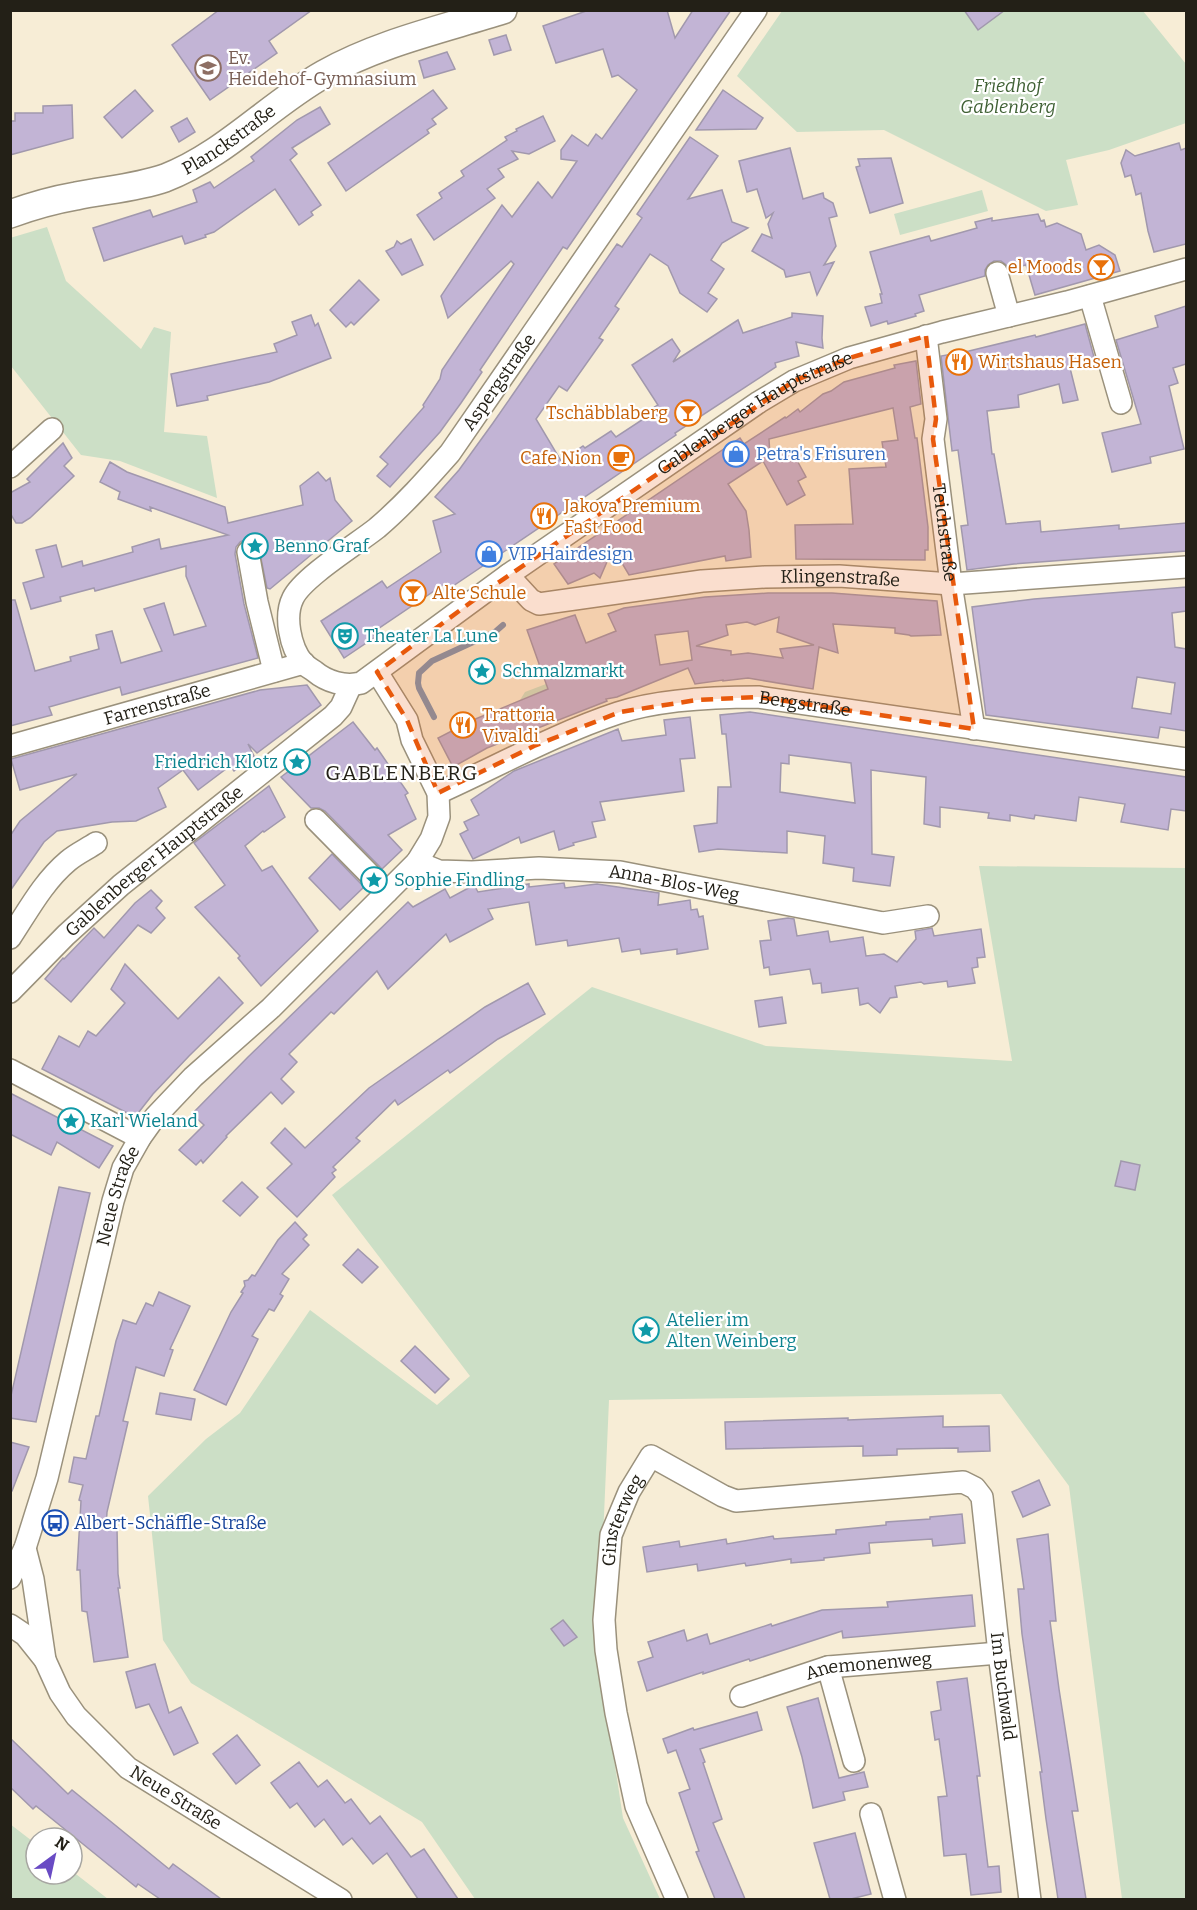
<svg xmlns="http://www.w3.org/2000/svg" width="1197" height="1910" font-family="Bitter,serif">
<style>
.green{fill:#ccdfc6}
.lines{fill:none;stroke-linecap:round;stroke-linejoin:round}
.stream{stroke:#8095b1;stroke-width:6}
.building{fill:#c2b4d5;stroke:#a198ad;stroke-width:1.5;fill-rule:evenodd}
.minor-casing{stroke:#9a917c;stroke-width:24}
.major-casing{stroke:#9a917c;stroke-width:30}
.minor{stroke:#fff;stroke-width:21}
.major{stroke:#fff;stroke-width:27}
.marked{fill:#e8590c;fill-opacity:0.2;stroke:#e8590c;stroke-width:4.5;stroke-dasharray:12 8;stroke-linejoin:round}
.labels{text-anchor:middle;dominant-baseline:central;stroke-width:4.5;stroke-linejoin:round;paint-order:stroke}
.education-label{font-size:18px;fill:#785e54;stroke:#fff;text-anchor:start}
.park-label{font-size:18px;font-style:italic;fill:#3f6034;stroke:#fff}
.street-label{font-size:18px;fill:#232017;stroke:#fff}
.food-label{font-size:18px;fill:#c56008;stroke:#fff;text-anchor:start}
.shop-label{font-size:18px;fill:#366cbe;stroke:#fff;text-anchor:start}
.culture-label{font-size:18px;fill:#0d838f;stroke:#fff;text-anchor:start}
.transit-label{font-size:18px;fill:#164399;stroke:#fff;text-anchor:start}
.quarter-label{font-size:21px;letter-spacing:1.5px;fill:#232017;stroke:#fff}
</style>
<rect width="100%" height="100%" fill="#f7edd6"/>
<g class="green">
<polygon points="782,11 1143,11 1186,64 1186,123 1109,150 1066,160 1078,205 1046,211 884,130 797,132 737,76"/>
<polygon points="982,190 988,211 900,235 894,214"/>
<polygon points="47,227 66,281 141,349 154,327 171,332 164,432 207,436 217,498 120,461 81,455 11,366 10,238"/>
<polygon points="546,684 548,689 520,700 525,692"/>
<polygon points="979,866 1186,868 1186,1899 1122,1899 1069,1486 1001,1394 609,1400 598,1654 623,1818 660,1899 475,1899 422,1822 191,1683 163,1640 148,1496 206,1439 240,1413 310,1310 437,1405 470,1376 332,1195 592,987 766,1046 1012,1061"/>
<polygon points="10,1824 36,1844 36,1874 72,1874 72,1871 108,1899 11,1899"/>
</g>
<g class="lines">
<polyline class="stream" points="434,717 419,688 418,683 419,673 432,661 495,632 503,625"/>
</g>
<g class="building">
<polygon points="219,10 312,10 269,41 277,53 210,100 172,45"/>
<polygon points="589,10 667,10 675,38 693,10 731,10 567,249 563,247 480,370 482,372 461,403 440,432 390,487 377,476 388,464 380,457 424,407 423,405 440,379 442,370 514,264 511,261 448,318 441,296 502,205 512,217 538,182 552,198 577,161 561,159 561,150 572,135 588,146 596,134 602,139 637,90 618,75 612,77 603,49 556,63 543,26"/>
<polygon points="964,10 1005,10 978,30"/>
<polygon points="506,35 511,50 494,55 489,40"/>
<polygon points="447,52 455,69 424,78 419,61"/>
<polygon points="135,90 153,111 122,138 104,117"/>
<polygon points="433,90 447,108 432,119 436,124 427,130 429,133 346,191 328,163"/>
<polygon points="723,90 763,118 756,129 696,130"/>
<polygon points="72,105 73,138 10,155 10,121 15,121 15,113 43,113 43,106"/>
<polygon points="320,107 330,124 292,148 297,154 290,160 321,205 311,212 313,215 299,225 275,189 214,232 205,235 206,237 185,244 182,236 104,261 93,228 150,210 153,217 197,202 193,190 210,182 214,188 254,161 251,157 297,120"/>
<polygon points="543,116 555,141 529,154 512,151 518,159 498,169 504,177 487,189 495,198 434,240 417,215 442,198 439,193 464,176 461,171 507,140 505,137 517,131 516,129"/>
<polygon points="187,118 195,132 179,142 171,127"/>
<polygon points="690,137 718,156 688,199 722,190 732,222 748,228 722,243 711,260 724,269 708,293 717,299 707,312 680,293 668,266 650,254 615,306 619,309 599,338 603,340 567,391 559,386 536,419 561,461 583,446 585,448 611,431 616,437 645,418 643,414 658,405 632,365 672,339 680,351 673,362 738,320 743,333 792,317 792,313 823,316 822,338 823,348 796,342 799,356 775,363 776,367 675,433 676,435 508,549 450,588 446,583 372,633 375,637 344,658 321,621 382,581 387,588 441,552 433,521 455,514 435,497 459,470 493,423 617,244 622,247 642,218 637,214"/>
<polygon points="1179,143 1181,150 1186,148 1186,244 1154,252 1148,231 1141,193 1136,195 1131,175 1125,177 1121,163 1126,150 1135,156"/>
<polygon points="790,148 803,199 823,193 824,198 833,203 837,216 829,218 836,246 824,265 834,262 817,295 810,272 786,277 784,270 752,251 762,234 772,238 768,224 773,213 766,218 757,189 747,192 739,161"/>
<polygon points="891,158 903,203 870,213 856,167 860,166 858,159"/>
<polygon points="1038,214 1041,221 1044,220 1046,227 1057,223 1081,234 1086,250 1099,245 1115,255 1120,271 1035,295 1026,265 1009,269 1005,264 1001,261 994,261 988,265 985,270 985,276 919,295 924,311 915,314 916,316 888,324 887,321 871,326 865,307 882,303 880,294 882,294 870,252 929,236 931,241 977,228 975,222 992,218 992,221"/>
<polygon points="411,239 423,265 402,275 386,251 394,247 397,241 401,244"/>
<polygon points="359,280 379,300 354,325 351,322 346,327 330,310"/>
<polygon points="1186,306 1186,364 1173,368 1178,383 1169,386 1184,449 1150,457 1151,463 1112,472 1102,433 1141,424 1116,340 1158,327 1155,316"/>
<polygon points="311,315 315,326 318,323 331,358 269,382 207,396 208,400 177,406 171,374 277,352 274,344 297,335 292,322"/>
<polygon points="1085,324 1094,357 1069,364 1078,400 1063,403 1059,384 1018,395 1019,407 987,411 992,454 994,454 1006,524 1040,521 1041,532 1119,525 1119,529 1186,523 1186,551 1014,564 967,570 961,526 968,525 958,450 952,451 941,356 969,351 1035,335 1036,337"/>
<polygon points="916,361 921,404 910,407 915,438 917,438 928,527 928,550 925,550 925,560 796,559 795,525 853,524 849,469 886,467 882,442 898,440 893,408 769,439 770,456 793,453 806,477 798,481 805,495 787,505 763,461 728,484 746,511 749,530 751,557 726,561 725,556 629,575 613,548 600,578 594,573 568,584 554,564 740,438 744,444 785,417 786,418 798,409 800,412 823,394 831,391 844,382 895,368 894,365"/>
<polygon points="63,443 72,458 64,466 74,476 30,518 22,523 16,523 10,513 10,493 30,482 27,479"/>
<polygon points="110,462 127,472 225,507 228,523 303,505 300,486 318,472 326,481 330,478 335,500 352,521 270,589 267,588 258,544 253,540 246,539 240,542 236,547 235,554 244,604 258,658 122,695 120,687 49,707 52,715 10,726 10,600 15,600 35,671 71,661 70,657 99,649 96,635 112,631 121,663 162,651 144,609 164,603 174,635 206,626 186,576 186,566 95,591 94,588 60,597 61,601 31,609 23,583 44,577 36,550 56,545 62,567 82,561 83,566 133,552 132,547 159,539 161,549 228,535 150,507 151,511 118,499 120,492 100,482"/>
<path d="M1186,587V611L1172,613L1175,647L1186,649V731L1160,727L1158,738L986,715L972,607L1034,599ZM1137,677L1175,683L1171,714L1132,708Z"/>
<path d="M768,593H832L937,601L941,635L911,636L909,635L895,633V628L833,624L838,653L819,647L813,689L748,678L723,681V680L695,684L688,668L617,697L606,699L607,701L487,748L453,767L438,738L473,720L548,689L527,630L575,615L586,643L616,631L608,614L624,608L705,597ZM779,617L777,632L814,645L780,649L783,658L748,653L731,655V651L696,646L728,635L726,625L747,622L755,625ZM688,631L692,660L660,665L655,635Z"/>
<polygon points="307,685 321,705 257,753 248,744 254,756 234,771 230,766 198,790 183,770 158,788 166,807 136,821 112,822 57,831 44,842 10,891 10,836 20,821 77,774 20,790 11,759 260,690"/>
<path d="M750,712L1186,777V811L1171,809L1168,830L1121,822L1125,804L1079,797L1076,821L1035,815L1034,819L1010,815V821L988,818L989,813L940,807V827L924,824L926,777L871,770L872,854L894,857L890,886L853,881L854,868L823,863L825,836L787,831V853L718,849L699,852L694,826L717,823L718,787H731L726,734H722L720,715ZM789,755L851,763L855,803L780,792L781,763L789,764Z"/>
<polygon points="690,717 695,758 680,759 684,791 600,802 605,820 592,822 596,837 573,843 574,845 559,850 554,831 521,843 519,837 473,859 460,834 468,830 464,822 479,815 471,800 514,771 618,729 622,741 666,735 664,720"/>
<polygon points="353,722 375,750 377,748 408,793 405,795 416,819 388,835 402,850 382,869 325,811 319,808 311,808 281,777"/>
<polygon points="269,786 285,817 264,832 263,831 245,846 262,871 272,866 318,931 261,986 238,958 240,956 195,907 225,885 194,843"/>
<polygon points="332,854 364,887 340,910 309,878"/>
<polygon points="564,883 565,888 597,884 659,893 658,905 690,900 691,910 697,909 699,917 703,916 708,949 677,954 677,949 641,954 640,949 622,952 619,938 568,946 567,940 536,945 529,902 488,909 493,919 450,942 446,934 388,989 377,971 334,1014 331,1012 289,1054 297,1062 281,1079 294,1092 282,1104 271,1092 226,1136 227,1137 203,1163 201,1160 196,1165 179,1150 204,1125 192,1114 248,1057 408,902 413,907 445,889 450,898 474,885 478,892 529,884 529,887"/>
<polygon points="151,890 162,901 156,908 165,918 151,933 138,925 71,1002 45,979 63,958 64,959 94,928 104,938 135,903"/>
<polygon points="788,918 794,919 797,936 828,931 830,942 863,937 866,956 884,954 897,962 916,939 915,931 932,928 934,936 981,929 985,957 977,958 978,967 972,968 975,983 948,987 947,981 924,984 921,982 895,986 897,997 890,998 880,1013 868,1003 860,1005 858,988 822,993 821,983 813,984 810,969 770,975 769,967 764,968 760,941 771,940 768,921"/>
<polygon points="125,964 178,1019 219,977 243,1003 189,1056 153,1094 135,1117 42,1069 59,1036 79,1047 88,1031 96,1036 125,1003 111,989"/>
<polygon points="528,983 545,1014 498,1039 450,1073 448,1070 398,1105 395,1100 356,1138 360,1141 333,1167 336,1170 332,1173 335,1177 297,1217 267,1188 292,1164 271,1143 285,1128 305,1148 369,1088 485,1007"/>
<polygon points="782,997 786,1023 759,1027 755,1001"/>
<polygon points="10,1093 113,1146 99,1168 57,1142 51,1155 10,1134"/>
<polygon points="1121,1161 1140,1165 1135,1190 1115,1186"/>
<polygon points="242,1182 258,1197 240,1216 223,1201"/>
<polygon points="59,1187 90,1193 36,1422 10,1418 10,1400"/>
<polygon points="295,1222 307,1235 303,1239 309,1245 282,1274 289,1279 280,1294 283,1296 274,1311 269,1309 252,1336 258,1339 226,1405 194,1390 231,1312 243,1293 241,1292 245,1286 244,1281 248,1280 252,1275 255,1276 278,1240"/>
<polygon points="358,1249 378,1267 362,1283 343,1265"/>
<polygon points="159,1292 190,1306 170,1349 173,1350 164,1376 136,1367 123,1421 128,1422 107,1512 106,1528 117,1529 118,1574 120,1588 118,1588 128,1657 94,1662 87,1612 82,1611 80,1570 77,1570 81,1501 79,1500 83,1485 69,1482 74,1457 86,1459 96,1416 99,1416 116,1341 123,1320 136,1324 146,1303 153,1306"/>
<polygon points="415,1346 449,1379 435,1393 401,1361"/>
<polygon points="160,1393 195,1399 191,1420 156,1414"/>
<polygon points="943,1416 943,1427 989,1426 990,1451 958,1452 958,1448 897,1449 897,1455 863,1456 863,1446 726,1449 725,1422 848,1418 848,1420"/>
<polygon points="10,1442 29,1447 12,1491 10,1491"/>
<polygon points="1039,1480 1050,1505 1023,1517 1012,1492"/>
<polygon points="962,1514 965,1543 933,1546 932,1539 869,1543 870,1553 824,1558 824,1560 791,1563 791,1559 746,1566 745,1563 698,1571 697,1564 647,1572 643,1547 679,1541 680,1547 726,1539 727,1544 773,1536 774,1539 836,1534 836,1530 886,1525 886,1522 930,1519 930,1517"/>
<polygon points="1048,1534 1056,1621 1050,1621 1059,1689 1078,1811 1072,1811 1086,1899 1058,1899 1046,1819 1040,1772 1042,1772 1022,1634 1018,1589 1024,1589 1017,1539"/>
<polygon points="972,1595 975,1626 843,1638 842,1631 750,1661 749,1659 703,1674 703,1672 647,1691 638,1662 653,1657 648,1642 684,1630 687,1641 707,1634 710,1644 771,1624 772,1626 822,1610 888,1607 887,1602"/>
<polygon points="563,1620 577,1637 564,1646 551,1629"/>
<polygon points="155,1664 169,1713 181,1707 198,1743 174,1755 149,1704 136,1708 126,1672"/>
<polygon points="967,1678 980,1776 977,1776 988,1867 999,1866 1001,1892 971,1895 966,1854 944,1856 938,1797 947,1796 939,1739 935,1740 931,1712 941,1710 937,1682"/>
<polygon points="818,1698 839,1778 864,1772 868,1787 843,1792 845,1800 813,1808 802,1757 787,1707"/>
<polygon points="757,1712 762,1730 700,1749 705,1762 703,1763 722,1819 713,1823 745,1899 715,1899 696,1852 699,1851 679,1793 690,1789 676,1750 668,1753 663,1739 693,1728 694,1730"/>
<polygon points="237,1735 260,1765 236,1784 213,1754"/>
<polygon points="10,1738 68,1794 72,1790 169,1869 173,1864 221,1899 160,1899 138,1884 136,1887 36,1806 33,1809 10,1787"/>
<polygon points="299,1762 318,1787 327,1780 345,1803 351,1799 370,1824 380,1816 411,1857 424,1849 458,1899 418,1899 387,1853 373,1864 352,1838 343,1845 324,1819 315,1827 297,1803 290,1808 271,1783"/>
<polygon points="855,1833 871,1894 851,1899 830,1899 814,1843"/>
</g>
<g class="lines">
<g class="minor-casing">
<g id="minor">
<path id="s1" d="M756,10L450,453C427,479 404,505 377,528C357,544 303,577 293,598C284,616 290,647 303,663C306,666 311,669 314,671C327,682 345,687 361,683L508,575L759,402L794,381L849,358L942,332L1067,302L1186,269"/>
<polyline points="997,273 1009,316"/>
<polyline points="1090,296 1121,403"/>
<path id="s2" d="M926,336L936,419L933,439L951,584L974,729"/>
<polyline points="10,467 52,429"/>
<polyline points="248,552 257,602 274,671"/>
<path id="s3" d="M508,575L531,600L539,604L702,581L765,577L839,576L951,584L1186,567"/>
<path id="s4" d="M10,746L304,663"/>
<path id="s5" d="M438,793C498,766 555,734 618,713C660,699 714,697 758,697L1186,759"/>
<polyline points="316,820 387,892"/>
<path id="s6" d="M417,862L439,871L472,872L539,868L620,872L883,923L928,916"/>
<path d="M10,938C28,911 43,882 68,861C76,854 87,849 96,843"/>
<path id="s7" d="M10,992L66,935L121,885L333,716L341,707L351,685"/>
<polyline points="10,1070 140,1138"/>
<path id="s8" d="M25,1548L33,1579L45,1660L60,1693L76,1716L128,1768L341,1900"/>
<path id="s9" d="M10,1578L25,1548L47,1478L113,1201L123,1168L140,1138L155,1117L193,1077L271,1008L417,862L431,839L439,817L438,793L412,740L407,720L377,672"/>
<polyline points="10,1625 25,1635 45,1660"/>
<polyline points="828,1667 854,1761"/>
<path id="s10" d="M741,1696L828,1667L999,1653"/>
<polyline points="871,1814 895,1900"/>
<path id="s11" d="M677,1900L636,1806L616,1713L606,1650L604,1620L611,1535L629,1492L651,1456L723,1496L736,1501L963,1482L975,1488L982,1497L999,1653L1030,1900"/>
</g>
</g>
<g class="major-casing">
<g id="major">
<path id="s12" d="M10,214C32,206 53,200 76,196C105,190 136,188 165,178C225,155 269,105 324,74C379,43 443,29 503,10"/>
</g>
</g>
<use href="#minor" class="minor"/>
<use href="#major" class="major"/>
</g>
<path class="marked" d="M926,336L936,419L933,439L974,729L758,697L697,700L620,712L534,746L438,793L407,720L377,672L486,591L794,381L849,358Z"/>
<defs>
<g id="school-ring" transform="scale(1.35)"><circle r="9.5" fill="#fff" stroke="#8d6e63" stroke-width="1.5"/><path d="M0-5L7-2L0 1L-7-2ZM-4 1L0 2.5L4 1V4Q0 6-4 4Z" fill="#8d6e63"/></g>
<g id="bar-ring" transform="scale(1.35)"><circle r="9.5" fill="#fff" stroke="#e8710a" stroke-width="1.5"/><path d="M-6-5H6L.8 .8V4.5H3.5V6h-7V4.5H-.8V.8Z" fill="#e8710a"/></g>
<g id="restaurant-ring" transform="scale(1.35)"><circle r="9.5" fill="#fff" stroke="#e8710a" stroke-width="1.5"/><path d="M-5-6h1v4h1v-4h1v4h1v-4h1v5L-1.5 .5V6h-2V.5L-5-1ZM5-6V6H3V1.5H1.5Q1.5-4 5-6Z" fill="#e8710a"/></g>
<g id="shop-ring" transform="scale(1.35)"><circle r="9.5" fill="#fff" stroke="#3f7fe0" stroke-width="1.5"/><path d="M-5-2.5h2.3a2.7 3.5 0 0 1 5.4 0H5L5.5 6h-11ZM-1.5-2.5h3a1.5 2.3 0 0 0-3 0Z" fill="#3f7fe0"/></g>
<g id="cafe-ring" transform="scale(1.35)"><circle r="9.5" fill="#fff" stroke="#e8710a" stroke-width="1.5"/><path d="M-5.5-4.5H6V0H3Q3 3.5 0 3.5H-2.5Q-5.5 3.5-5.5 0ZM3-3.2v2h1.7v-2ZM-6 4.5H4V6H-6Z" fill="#e8710a"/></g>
<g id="sight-ring" transform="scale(1.35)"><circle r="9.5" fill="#fff" stroke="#0f9aa8" stroke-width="1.5"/><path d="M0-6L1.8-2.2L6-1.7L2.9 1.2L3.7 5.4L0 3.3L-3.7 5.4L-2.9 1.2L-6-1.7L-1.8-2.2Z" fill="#0f9aa8"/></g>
<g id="theatre-ring" transform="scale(1.35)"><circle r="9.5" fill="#fff" stroke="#0f9aa8" stroke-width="1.5"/><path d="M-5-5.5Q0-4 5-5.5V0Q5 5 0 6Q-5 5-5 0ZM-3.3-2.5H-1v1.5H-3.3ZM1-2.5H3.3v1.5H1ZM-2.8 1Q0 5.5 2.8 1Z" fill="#0f9aa8"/></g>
<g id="bus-ring" transform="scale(1.35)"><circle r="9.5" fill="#fff" stroke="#1a4fb4" stroke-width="1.5"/><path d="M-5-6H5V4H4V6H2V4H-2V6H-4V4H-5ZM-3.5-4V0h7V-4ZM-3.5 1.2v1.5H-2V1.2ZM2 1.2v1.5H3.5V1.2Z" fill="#1a4fb4"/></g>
</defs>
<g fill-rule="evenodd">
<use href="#school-ring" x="208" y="68"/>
<use href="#bar-ring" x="1101" y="267"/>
<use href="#restaurant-ring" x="959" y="362"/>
<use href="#bar-ring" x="688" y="413"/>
<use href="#shop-ring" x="736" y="454"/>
<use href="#cafe-ring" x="621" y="458"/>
<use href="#restaurant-ring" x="544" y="516"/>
<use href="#sight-ring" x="255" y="546"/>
<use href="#shop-ring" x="489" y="554"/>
<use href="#bar-ring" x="413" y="593"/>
<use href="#theatre-ring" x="345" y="636"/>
<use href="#sight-ring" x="482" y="671"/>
<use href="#restaurant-ring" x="463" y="725"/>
<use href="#sight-ring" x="297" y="762"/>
<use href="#sight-ring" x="374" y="880"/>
<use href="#sight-ring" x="71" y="1121"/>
<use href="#sight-ring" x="646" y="1330"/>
<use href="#bus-ring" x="55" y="1523"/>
</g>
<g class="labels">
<g class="education-label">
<text x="228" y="58">Ev.<tspan x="228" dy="21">Heidehof-Gymnasium</tspan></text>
</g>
<g class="park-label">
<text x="1008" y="86">Friedhof<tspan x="1008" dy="21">Gablenberg</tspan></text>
</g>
<g class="street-label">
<text stroke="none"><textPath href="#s12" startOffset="234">Planckstraße</textPath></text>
<text transform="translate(499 382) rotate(-55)">Aspergstraße</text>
<text stroke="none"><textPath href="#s1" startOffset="1364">Gablenberger Hauptstraße</textPath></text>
<text stroke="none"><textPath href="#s2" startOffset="198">Teichstraße</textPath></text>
<text stroke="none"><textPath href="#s3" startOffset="346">Klingenstraße</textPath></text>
<text stroke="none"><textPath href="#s4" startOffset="153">Farrenstraße</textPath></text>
<text stroke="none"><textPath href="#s5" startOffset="386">Bergstraße</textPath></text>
<text stroke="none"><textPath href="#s7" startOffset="195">Gablenberger Hauptstraße</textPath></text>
<text stroke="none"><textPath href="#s6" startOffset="260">Anna-Blos-Weg</textPath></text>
<text stroke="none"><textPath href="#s9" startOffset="398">Neue Straße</textPath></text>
<text stroke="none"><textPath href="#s11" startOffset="394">Ginsterweg</textPath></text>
<text stroke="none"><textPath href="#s10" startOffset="132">Anemonenweg</textPath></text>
<text stroke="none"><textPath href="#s11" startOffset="1005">Im Buchwald</textPath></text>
<text stroke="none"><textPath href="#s8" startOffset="308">Neue Straße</textPath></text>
</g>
<g class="food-label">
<text x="1082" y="267" text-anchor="end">el Moods</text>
<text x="978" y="362">Wirtshaus Hasen</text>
<text x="668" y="413" text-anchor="end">Tschäbblaberg</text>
<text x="602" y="458" text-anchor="end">Cafe Nion</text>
<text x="564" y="506">Jakova Premium<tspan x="564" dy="21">Fast Food</tspan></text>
<text x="432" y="593">Alte Schule</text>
<text x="482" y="715">Trattoria<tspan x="482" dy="21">Vivaldi</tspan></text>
</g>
<g class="shop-label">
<text x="756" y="454">Petra's Frisuren</text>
<text x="508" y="554">VIP Hairdesign</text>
</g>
<g class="culture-label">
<text x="274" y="546">Benno Graf</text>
<text x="364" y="636">Theater La Lune</text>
<text x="502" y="671">Schmalzmarkt</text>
<text x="278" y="762" text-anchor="end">Friedrich Klotz</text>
<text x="394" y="880">Sophie Findling</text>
<text x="90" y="1121">Karl Wieland</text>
<text x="666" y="1320">Atelier im<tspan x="666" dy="21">Alten Weinberg</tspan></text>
</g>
<g class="transit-label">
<text x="74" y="1523">Albert-Schäffle-Straße</text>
</g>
<g class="quarter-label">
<text x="402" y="773">GABLENBERG</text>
</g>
</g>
<rect width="1197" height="1910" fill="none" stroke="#232017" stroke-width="24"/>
<g transform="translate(54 1856) rotate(33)"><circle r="28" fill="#ffffff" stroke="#a7a6a2" stroke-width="1.5"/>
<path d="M0-4.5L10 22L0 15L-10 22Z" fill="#694bc4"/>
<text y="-9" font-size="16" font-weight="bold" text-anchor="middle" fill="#232017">N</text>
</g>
</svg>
